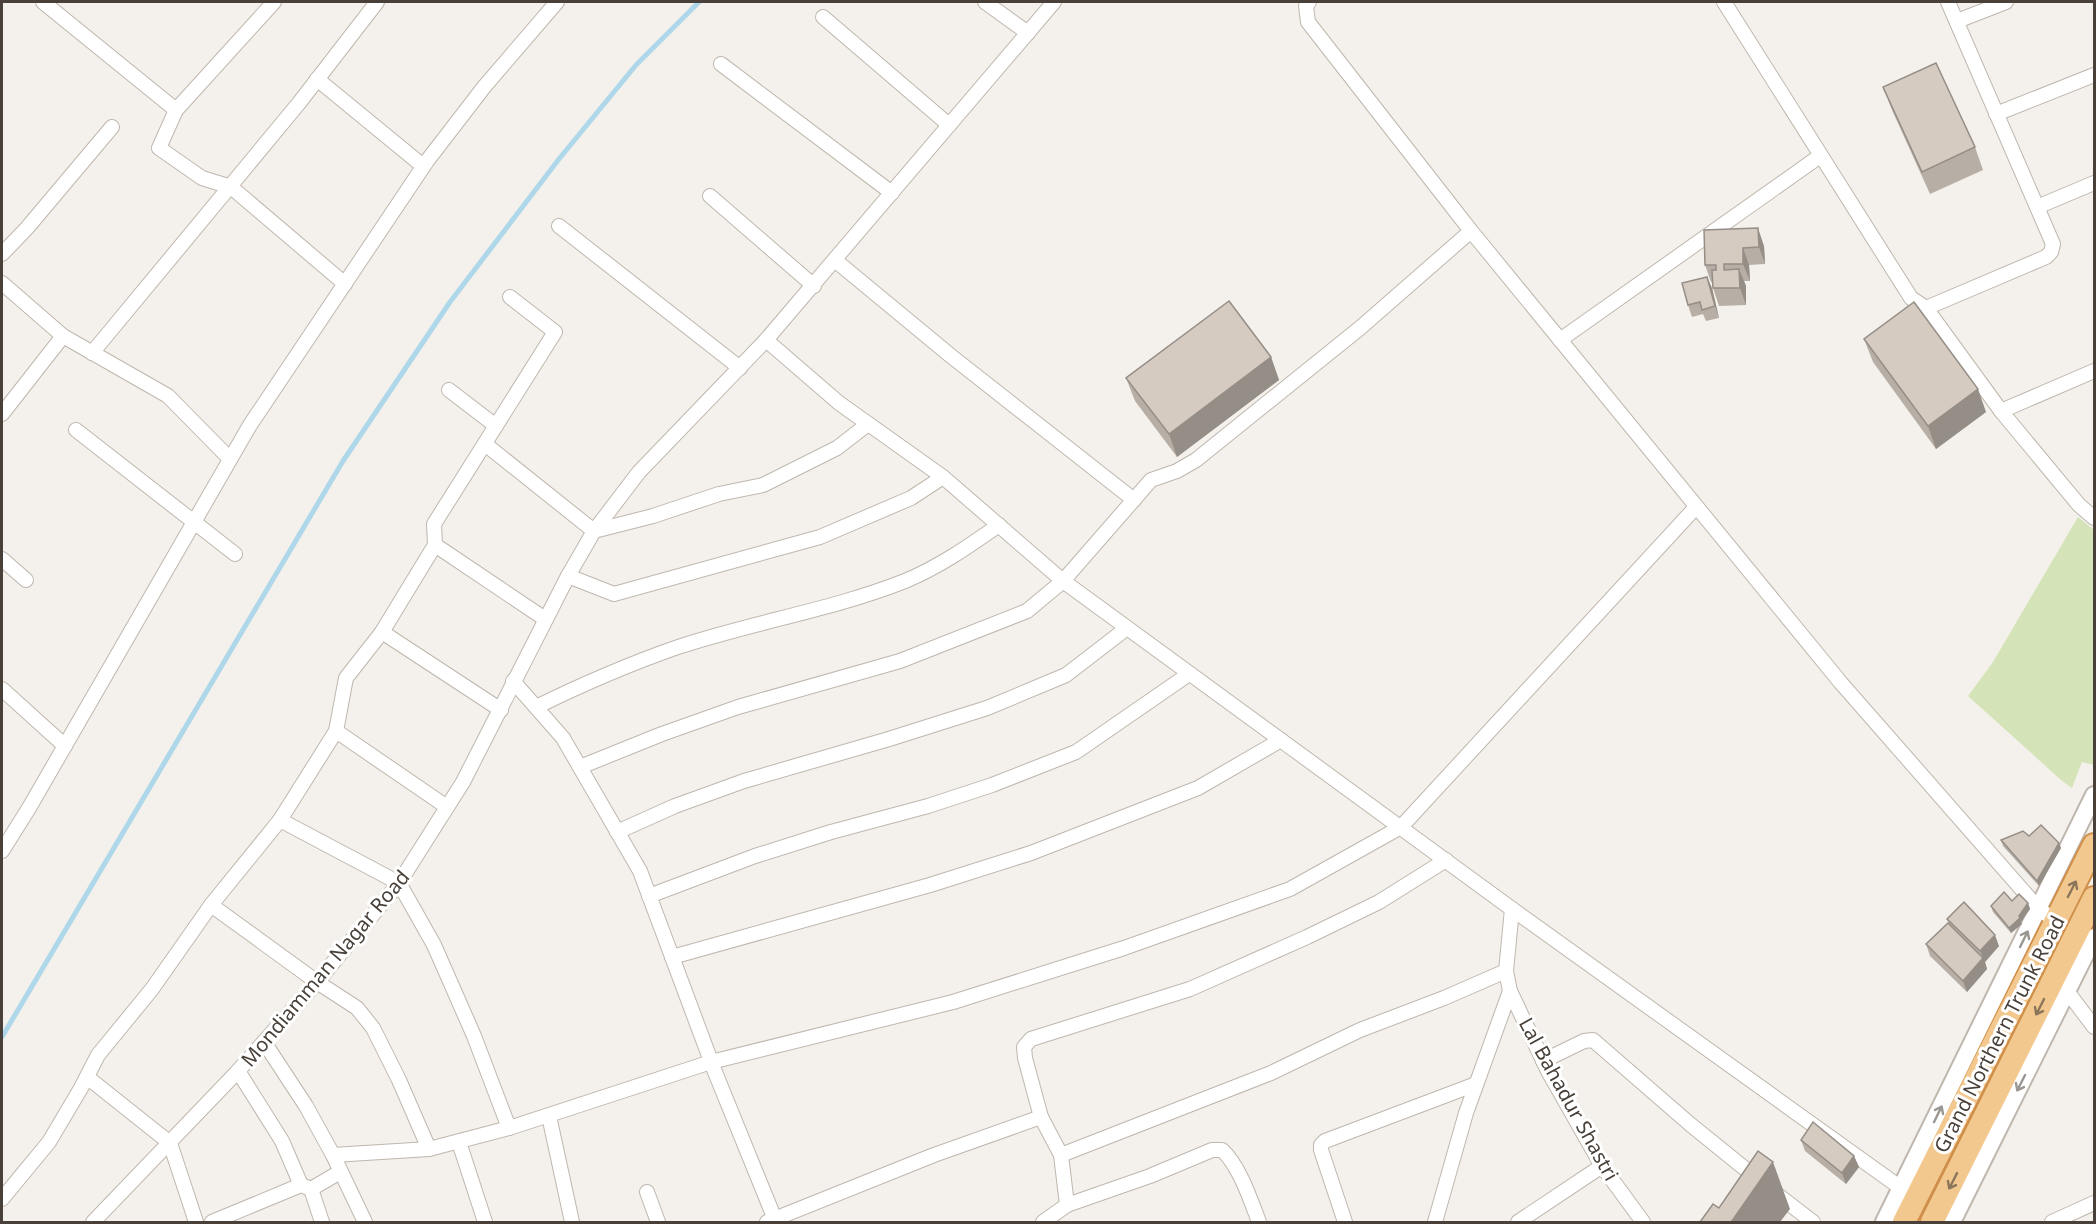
<svg xmlns="http://www.w3.org/2000/svg" width="2096" height="1224" font-family="'Noto Sans',sans-serif">
<style>
.green{fill:#d5e4b8}
.lines{fill:none;stroke-linecap:round;stroke-linejoin:round}
.stream{stroke:#aed8ea;stroke-width:5}
.minor-casing{stroke:#bfb7ae;stroke-width:16}
.tertiary-casing{stroke:#bfb7ae;stroke-width:20}
.trunk-casing{stroke:#cf8f4a;stroke-width:26}
.minor{stroke:#fff;stroke-width:14}
.tertiary{stroke:#fff;stroke-width:16}
.trunk{stroke:#f2c88e;stroke-width:22}
.wall{fill:#b7afa6}
.shaded-wall{fill:#958e87}
.building{fill:#d5cbc1;stroke:#958e87;stroke-width:1.5}
.oneway{stroke:#8c765b}
.oneway2{stroke:#9a9692}
.labels{text-anchor:middle;dominant-baseline:central;stroke-width:6;stroke-linejoin:round;paint-order:stroke}
.street-label{font-size:20px;fill:#484039;stroke:#fff}
</style>
<rect width="100%" height="100%" fill="#f4f0eb"/>
<polygon class="green" points="2078,517 2094,530 2094,765 2082,762 2072,788 2061,780 1968,696 1993,662"/>
<g class="lines">
<polyline class="stream" points="2,1037 343,461 450,302 559,159 636,65 699,2"/>
<g class="minor-casing">
<g id="minor">
<polyline points="43,2 176,110"/>
<polyline points="274,2 176,110 159,148 202,178 231,187 345,284"/>
<polyline points="985,2 1028,33"/>
<polyline points="1309,2 1306,6 1308,22 1471,231 1841,683 2039,909 2056,921"/>
<polyline points="1724,2 1911,298 1926,308 2001,411 2079,505 2094,518"/>
<polyline points="823,17 949,125"/>
<polyline points="1957,21 2006,2"/>
<polyline points="721,64 892,193"/>
<polyline points="317,79 423,166"/>
<polyline points="1996,114 2094,75"/>
<polyline points="710,196 814,286"/>
<polyline points="2037,207 2094,183"/>
<polyline points="559,226 740,368"/>
<polyline points="2,254 27,228 112,127"/>
<polyline points="836,261 951,356 1134,500"/>
<polyline points="2,283 63,336 168,396 230,459"/>
<polyline points="1926,308 2046,257 2051,252 2053,244 1948,2"/>
<polyline points="766,340 839,403 943,477 1063,581 1512,909 1901,1188"/>
<polyline points="1560,340 1820,156"/>
<polyline points="92,353 299,103 377,2"/>
<polyline points="449,390 496,426"/>
<polyline points="2001,411 2094,371"/>
<polyline points="2,414 63,336"/>
<polyline points="76,430 235,554"/>
<polyline points="485,444 594,531 653,516 719,494 763,485 837,448 868,424"/>
<polyline points="435,545 545,619"/>
<polyline points="2,559 26,580"/>
<polyline points="568,576 614,594 820,537 911,498 943,477"/>
<polyline points="382,632 501,710"/>
<polyline points="513,681 563,738 640,871 715,1072 776,1222"/>
<polyline points="2,689 65,746"/>
<path d="M536,707C583,684 629,664 678,647C753,622 832,610 905,581C939,567 969,546 999,525"/>
<polyline points="336,731 447,807"/>
<polyline points="580,767 662,734 738,707 900,661 1027,611 1063,581 1151,480 1177,471 1196,460 1360,328 1471,231"/>
<polyline points="280,820 399,883 434,945 474,1036 509,1128"/>
<polyline points="617,832 675,806 744,781 889,739 987,708 1066,675 1127,628"/>
<polyline points="2,851 29,808 250,425 427,161 484,87 557,2"/>
<polyline points="649,896 755,856 831,832 928,806 992,785 1076,752 1189,674"/>
<polyline points="211,905 317,982 357,1008 373,1028 399,1080 429,1149"/>
<polyline points="1512,909 1506,971 1510,991 1548,1071 1602,1166 1643,1222"/>
<polyline points="672,957 930,885 1031,853 1198,788 1281,740"/>
<polyline points="2067,991 2094,1027"/>
<polyline points="264,1042 306,1106 333,1155 365,1222"/>
<polyline points="1543,1061 1584,1041 1593,1040 1691,1125 1759,1180"/>
<polyline points="238,1071 282,1141 301,1185"/>
<polyline points="87,1077 170,1143"/>
<polyline points="549,1116 572,1222"/>
<polyline points="459,1142 485,1222"/>
<polyline points="170,1143 196,1222"/>
<polyline points="333,1155 429,1149 509,1128 711,1062 953,1002 1124,948 1290,889 1401,827 1696,507"/>
<polyline points="1061,1155 1271,1073 1360,1030 1444,998 1506,971"/>
<polyline points="311,1189 322,1222"/>
<polyline points="647,1192 658,1222"/>
<polyline points="1774,1192 1813,1222"/>
<polyline points="2,1199 49,1142 81,1088 98,1055 152,989 211,905 280,820 336,731 346,678 382,632 435,545 434,524 555,332 510,297"/>
<path d="M1067,1205L1150,1176L1212,1150H1222C1239,1165 1251,1201 1259,1222"/>
<polyline points="93,1222 238,1071 317,982 399,883 463,782 568,576 594,531 639,472 766,340 1054,2"/>
<polyline points="212,1222 301,1185 311,1189 340,1172"/>
<polyline points="767,1222 934,1155 1041,1117"/>
<polyline points="1043,1222 1067,1205 1061,1155 1041,1117 1025,1058 1024,1047 1031,1039 1190,989 1307,937 1379,902 1446,860"/>
<polyline points="1345,1222 1321,1150 1321,1145 1325,1141 1476,1084"/>
<polyline points="1435,1222 1466,1113 1510,991"/>
<polyline points="1518,1222 1602,1166"/>
<polyline points="2052,1222 2094,1203"/>
</g>
</g>
<g class="tertiary-casing">
<g id="tertiary">
<polyline points="1884,1222 2094,795"/>
<polyline points="1952,1222 2094,937"/>
</g>
</g>
<g class="trunk-casing">
<g id="trunk">
<polyline points="1904,1222 2094,845"/>
<polyline points="1932,1222 2094,898"/>
</g>
</g>
<use href="#minor" class="minor"/>
<use href="#tertiary" class="tertiary"/>
<use href="#trunk" class="trunk"/>
</g>
<g class="wall">
<polygon points="1883,87 1975,147 1983,170 1930,194 1892,110"/>
<polygon points="1704,230 1764,246 1765,264 1749,265 1750,281 1744,281 1746,286 1746,305 1719,306 1713,288 1712,282 1711,282 1705,265"/>
<polygon points="1712,288 1719,318 1706,321 1703,314 1692,317 1688,305"/>
<polygon points="1864,339 1986,412 1936,449 1873,362"/>
<polygon points="1271,357 1279,380 1177,457 1135,401 1126,378"/>
<polygon points="2001,840 2059,843 2061,848 2039,886 2003,846"/>
<polygon points="2012,901 2028,903 2030,909 2021,922 2022,924 2011,933 1993,912 1991,906"/>
<polygon points="1947,919 1999,946 1985,962 1987,969 1967,992 1930,956 1926,944 1949,924"/>
<polygon points="1801,1140 1854,1156 1859,1167 1846,1184 1805,1151"/>
</g>
<g class="shaded-wall">
<polygon points="1758,228 1764,246 1765,264 1759,247"/>
<polygon points="1743,248 1749,265 1750,281 1743,264"/>
<polygon points="1739,269 1746,286 1746,305 1740,288"/>
<polygon points="1707,277 1712,288 1719,318 1715,306"/>
<polygon points="1271,357 1279,380 1177,457 1169,434"/>
<polygon points="1978,389 1986,412 1936,449 1928,426"/>
<polygon points="2059,843 2061,848 2039,886 2037,881"/>
<polygon points="2028,903 2030,909 2021,922 2022,924 2011,933 2009,928"/>
<polygon points="1995,935 1999,946 1985,962 1987,969 1967,992 1963,981 1983,958 1980,951"/>
<polygon points="1854,1156 1859,1167 1846,1184 1842,1173"/>
<polygon points="1773,1162 1790,1209 1780,1222 1732,1222 1732,1221"/>
</g>
<g class="building">
<polygon points="1936,63 1975,147 1922,172 1883,87"/>
<polygon points="1758,228 1759,247 1743,248 1743,264 1724,264 1724,270 1739,269 1740,288 1713,288 1712,270 1716,270 1716,265 1705,265 1704,230"/>
<polygon points="1707,277 1715,306 1702,310 1700,302 1688,305 1682,283"/>
<polygon points="1229,301 1271,357 1169,434 1126,378"/>
<polygon points="1914,302 1978,389 1928,426 1864,339"/>
<polygon points="2041,825 2059,843 2037,881 2001,840 2023,831 2029,836"/>
<polygon points="2004,892 2012,901 2019,894 2028,903 2019,916 2020,918 2009,928 1991,906"/>
<polygon points="1964,902 1995,935 1980,951 1947,919"/>
<polygon points="1948,923 1983,958 1963,981 1926,944"/>
<polygon points="1813,1122 1854,1156 1842,1173 1801,1140"/>
<polygon points="1758,1151 1773,1162 1732,1221 1733,1222 1700,1222 1713,1204 1719,1208"/>
</g>
<defs><path id="oneway-shaft" d="M-6 0H5M1.5-3L5.5 0L1.5 3" fill="none" stroke-width="1.6" stroke-linecap="round" stroke-linejoin="round" transform="scale(1.5)"/></defs>
<g class="oneway">
<use href="#oneway-shaft" transform="translate(2072 889) rotate(-63)"/>
<use href="#oneway-shaft" transform="translate(2040 1007) rotate(117)"/>
<use href="#oneway-shaft" transform="translate(1953 1181) rotate(117)"/>
</g>
<g class="oneway2">
<use href="#oneway-shaft" transform="translate(2024 939) rotate(-64)"/>
<use href="#oneway-shaft" transform="translate(2021 1083) rotate(117)"/>
<use href="#oneway-shaft" transform="translate(1938 1114) rotate(-64)"/>
</g>
<g class="labels">
<g class="street-label">
<text transform="translate(325 968) rotate(-50)">Mondiamman Nagar Road</text>
<text transform="translate(1999 1034) rotate(-63)">Grand Northern Trunk Road</text>
<text transform="translate(1569 1099) rotate(61)">Lal Bahadur Shastri</text>
</g>
</g>
<rect width="2096" height="1224" fill="none" stroke="#484039" stroke-width="6"/>
</svg>
